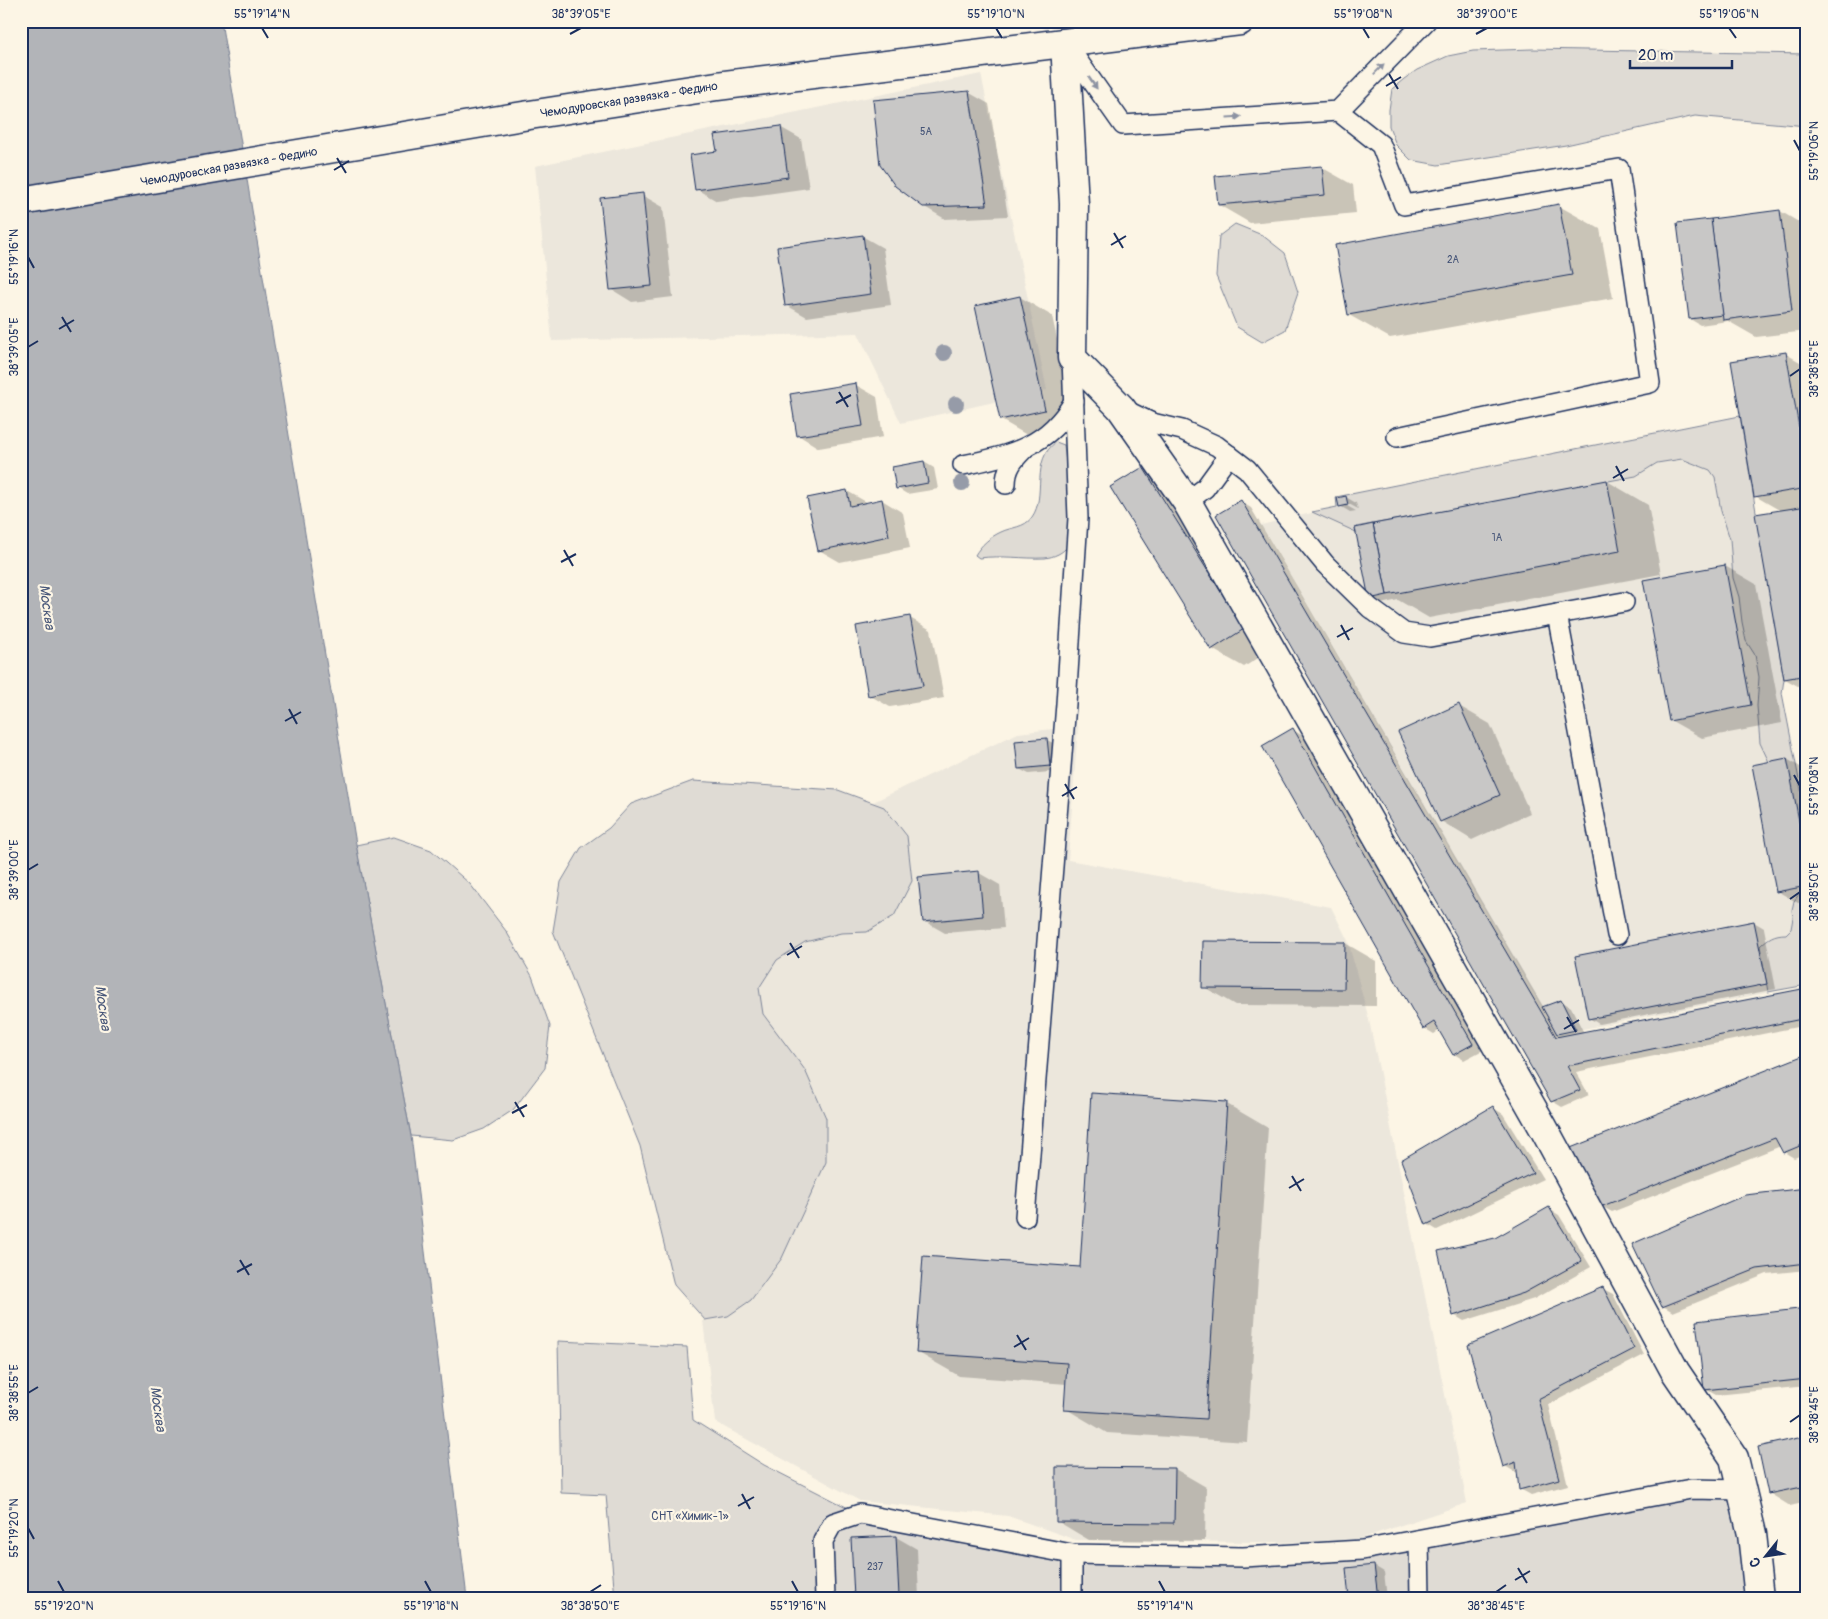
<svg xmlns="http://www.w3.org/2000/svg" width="1828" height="1619" font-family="Pangolin,sans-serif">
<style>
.built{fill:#ece7dc}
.green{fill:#dfdbd4;stroke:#7d8599}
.water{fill:#b2b4b8;stroke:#767f94}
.shadow{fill:#0003}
.building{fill:#c8c7c6;stroke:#1b2f5e}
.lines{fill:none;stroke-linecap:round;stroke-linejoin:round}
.lane-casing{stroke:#1b2f5e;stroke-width:22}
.street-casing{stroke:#1b2f5e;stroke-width:31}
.secondary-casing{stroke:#1b2f5e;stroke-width:31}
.lane{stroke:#fcf5e5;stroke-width:19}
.street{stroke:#fcf5e5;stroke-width:28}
.secondary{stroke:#fcf5e5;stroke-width:28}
.tree{fill:#969ba8}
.oneway{fill:#8c92a2}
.ticks{fill:none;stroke:#1b2f5e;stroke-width:2}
.labels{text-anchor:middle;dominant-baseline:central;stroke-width:4.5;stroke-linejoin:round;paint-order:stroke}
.number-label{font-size:10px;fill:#465578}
.street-label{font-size:12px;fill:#1b2f5e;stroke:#fcf5e5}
.park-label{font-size:12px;fill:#425176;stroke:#fcf5e5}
.water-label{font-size:14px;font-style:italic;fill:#485779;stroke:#fcf5e5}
.neatline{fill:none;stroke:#1b2f5e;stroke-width:2}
.ticks-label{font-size:12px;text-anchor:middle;fill:#1b2f5e}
</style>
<rect width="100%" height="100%" fill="#fcf5e5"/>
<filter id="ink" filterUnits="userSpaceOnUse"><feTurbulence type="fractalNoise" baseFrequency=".02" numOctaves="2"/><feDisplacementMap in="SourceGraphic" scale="10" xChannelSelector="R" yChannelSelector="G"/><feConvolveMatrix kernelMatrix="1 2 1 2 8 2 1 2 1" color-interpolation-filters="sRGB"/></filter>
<g filter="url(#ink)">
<g class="built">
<polygon points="981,74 1047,390 901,423 858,333 552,341 535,166"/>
<polygon points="1740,416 1784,679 1782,693 1807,820 1807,985 1557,1034 1261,525 1337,507 1336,497"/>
<polygon points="1078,726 1068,860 1331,907 1348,941 1369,1020 1467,1503 1348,1543 1076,1540 1008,1516 860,1501 715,1422 695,1253 663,902 1018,733"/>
</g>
<g class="green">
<polygon points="1532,49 1807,54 1807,126 1695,116 1566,145 1438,165 1411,160 1396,145 1389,126 1389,110 1392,89 1404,79 1417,70 1448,56 1473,51"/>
<polygon points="1235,224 1262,235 1285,253 1298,292 1285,330 1262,342 1237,327 1216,276 1219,236"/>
<polygon points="1740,416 1784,679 1782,693 1807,820 1807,863 1769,762 1760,743 1757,706 1759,677 1755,655 1746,641 1742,622 1739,597 1733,578 1730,539 1721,511 1715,477 1710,470 1682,459 1657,463 1636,476 1356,527 1356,532 1312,512 1337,507 1336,497"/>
<path d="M1056,442L1064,445C1066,462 1074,532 1068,545C1064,553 1053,557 1045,558C1023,559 1003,555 979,558L975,555C981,545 990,537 1001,532C1011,527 1025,528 1032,517C1047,496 1030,461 1056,442Z"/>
<polygon points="693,781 838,790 884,807 907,836 912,881 894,916 867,932 841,933 805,942 777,960 759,988 763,1014 805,1070 826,1118 826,1162 782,1258 751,1300 728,1316 705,1320 674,1285 640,1146 553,931 561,882 581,848 609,828 631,804"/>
<polygon points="394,837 431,850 470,884 506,931 532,976 550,1026 545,1068 513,1110 484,1129 453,1140 411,1136 356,845"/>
<path d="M1807,886V985L1768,992L1760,946C1768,938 1774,934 1786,934L1791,929L1793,918L1792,910L1794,901L1804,887Z"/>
<polygon points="558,1341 687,1347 693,1420 764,1465 860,1514 1072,1554 1243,1557 1743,1490 1759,1598 615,1598 606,1495 561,1493"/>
</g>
<polygon class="water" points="21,21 221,21 356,844 411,1136 467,1598 21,1598"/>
<g class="shadow">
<polygon points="968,92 989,104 1008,216 945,219 923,206"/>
<polygon points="780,127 801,139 809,188 717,201 696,189 718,152"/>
<polygon points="1321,167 1353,185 1356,213 1250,223 1219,205"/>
<polygon points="642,195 663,207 673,297 632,302 611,289"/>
<polygon points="1559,206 1600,229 1613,298 1390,338 1349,315"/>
<polygon points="1780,211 1807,227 1807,331 1756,337 1728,321 1700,325 1690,319"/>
<polygon points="862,236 883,248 891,305 807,317 786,305"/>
<polygon points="1020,297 1052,316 1076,428 1032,438 1001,420"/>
<polygon points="1786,354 1807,366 1807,691 1785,679 1781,511 1755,496"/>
<polygon points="856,385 877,397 883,437 819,448 798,435"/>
<polygon points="924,462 934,468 938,489 907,494 897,488"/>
<polygon points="1143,468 1175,486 1274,648 1244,667 1212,649"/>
<polygon points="1607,481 1648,505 1661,574 1429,618 1398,600 1381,604 1370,598"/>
<polygon points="847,491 868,503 882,500 903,513 910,548 840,562 819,550"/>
<polygon points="1346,497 1356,503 1358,509 1347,503 1347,506 1356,511 1350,512 1340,506"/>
<polygon points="1241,502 1251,508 1544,1008 1561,1001 1571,1007 1584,1033 1807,989 1807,1025 1576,1072 1589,1095 1562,1107 1552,1101"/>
<polygon points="1725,566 1756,584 1782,723 1702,738 1670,720"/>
<polygon points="910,618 931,630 944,698 890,707 869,695"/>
<polygon points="1459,706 1490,724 1530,813 1472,840 1441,821"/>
<polygon points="1293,730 1303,736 1483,1050 1464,1060 1454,1054 1440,1030 1434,1034 1424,1028"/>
<polygon points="1047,740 1057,745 1060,771 1029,774 1019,769"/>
<polygon points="1787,759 1807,771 1807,902 1798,903 1777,891"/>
<polygon points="979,873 1000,885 1004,928 945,933 924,921"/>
<polygon points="1754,922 1764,928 1776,989 1599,1024 1589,1018"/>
<polygon points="1345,943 1376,961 1376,1006 1235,1005 1204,987"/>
<polygon points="1807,1056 1807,1153 1794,1158 1784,1152 1781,1146 1612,1212 1601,1206"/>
<polygon points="1227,1104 1268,1128 1247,1442 1107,1433 1066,1409 1067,1384 959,1376 917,1352 1081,1268"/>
<polygon points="1493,1108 1503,1114 1543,1179 1437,1230 1427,1224"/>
<polygon points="1807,1189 1807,1270 1767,1274 1673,1312 1663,1306"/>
<polygon points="1549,1209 1559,1215 1591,1267 1534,1299 1464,1321 1454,1315 1495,1239"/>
<polygon points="1603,1289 1613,1294 1644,1355 1548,1405 1568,1485 1531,1495 1520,1489 1518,1471 1515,1472 1505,1466 1470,1345"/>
<polygon points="1807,1309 1807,1386 1716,1395 1705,1389"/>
<polygon points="1807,1437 1807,1502 1790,1506 1769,1493"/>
<polygon points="1175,1469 1206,1487 1205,1541 1089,1540 1057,1521"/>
<polygon points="896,1537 917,1549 919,1598 856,1598"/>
<polygon points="1374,1566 1384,1572 1387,1598 1350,1598"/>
</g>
<g class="building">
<polygon points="969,91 987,205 923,207 895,186 880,165 873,100"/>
<polygon points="781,126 788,177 695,190 690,155 717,151 714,135"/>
<polygon points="1322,166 1325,195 1218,205 1215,176"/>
<polygon points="643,193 652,286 610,290 600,198"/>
<polygon points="1559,204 1572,275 1348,315 1335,245"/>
<polygon points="1780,210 1792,311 1723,320 1711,219"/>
<polygon points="1711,219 1723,315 1689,319 1677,223"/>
<polygon points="863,235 871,294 785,306 777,247"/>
<polygon points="1020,296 1045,410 1000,420 975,306"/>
<polygon points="1786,352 1807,474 1807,488 1754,497 1731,361"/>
<polygon points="856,383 863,426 797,436 790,394"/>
<polygon points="924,461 928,483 896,489 892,467"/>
<polygon points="1143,467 1244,629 1211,650 1110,487"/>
<polygon points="1607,480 1620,551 1387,595 1373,524"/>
<polygon points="847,490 850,506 882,499 889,536 818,551 807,498"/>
<polygon points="1346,496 1348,505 1339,507 1337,498"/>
<polygon points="1241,500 1556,1037 1807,988 1807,1018 1567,1066 1580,1090 1551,1102 1216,515"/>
<polygon points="1807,506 1807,675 1784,679 1755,514"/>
<polygon points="1373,524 1387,595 1369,599 1355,528"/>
<polygon points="1725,565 1751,705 1669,721 1643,580"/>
<polygon points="910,616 923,686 868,696 856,626"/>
<polygon points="1459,704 1500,795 1440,822 1398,732"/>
<polygon points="1293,728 1473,1044 1453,1055 1434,1022 1423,1029 1262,746"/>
<polygon points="1047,738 1050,766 1018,769 1015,741"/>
<polygon points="1787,758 1807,863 1807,886 1776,892 1752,765"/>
<polygon points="979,871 983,916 923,922 918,877"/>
<polygon points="1754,921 1767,984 1588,1019 1575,956"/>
<polygon points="1203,941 1345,942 1344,989 1202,988"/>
<polygon points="1561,1000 1576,1030 1557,1034 1542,1007"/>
<polygon points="1807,1054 1807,1143 1783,1153 1775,1138 1600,1207 1568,1149"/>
<polygon points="1091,1093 1227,1102 1206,1419 1064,1410 1067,1363 916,1353 923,1256 1080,1267"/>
<polygon points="1493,1106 1533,1173 1426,1225 1401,1160"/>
<polygon points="1807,1188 1807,1263 1757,1269 1662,1307 1632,1244 1745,1195"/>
<polygon points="1549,1207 1582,1261 1524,1293 1453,1316 1438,1251 1495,1238"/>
<polygon points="1603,1287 1634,1349 1538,1399 1559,1479 1519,1490 1516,1462 1503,1467 1468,1345"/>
<polygon points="1807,1308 1807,1379 1704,1390 1696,1321"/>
<polygon points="1807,1436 1807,1486 1768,1494 1758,1447"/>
<polygon points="1056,1467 1175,1468 1174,1523 1056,1522"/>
<polygon points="896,1536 899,1596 854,1598 851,1538"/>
<polygon points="1374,1565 1378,1598 1349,1598 1346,1568"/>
</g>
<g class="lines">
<g class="lane-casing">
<g id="lane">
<polyline points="1066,44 1123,125 1338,111 1426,21"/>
<polyline points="1338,111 1381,145 1404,205 1619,169 1650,383 1397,437"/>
<polyline points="1125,410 1152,423 1182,430 1217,446 1247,469 1325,564 1370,608 1404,633 1430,637 1624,602"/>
<path d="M963,465C1010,456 1049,446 1074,401"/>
<path d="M1006,484C1006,468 1013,460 1024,449"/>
<polyline points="1187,502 1205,488 1229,455"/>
<polyline points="1557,614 1617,935"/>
<polyline points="1025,1217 1066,704 1078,518 1072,358"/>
<polyline points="1419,1540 1420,1598"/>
<polyline points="825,1598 823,1541 833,1523 860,1514 1072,1554 1243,1557 1362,1550 1691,1489 1743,1490"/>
<polyline points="1072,1598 1072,1554"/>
</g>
</g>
<g class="street-casing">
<polyline id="street" points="1065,43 1074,204 1072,358 1121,408 1187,502 1543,1127 1675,1371 1734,1458 1752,1534 1759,1598"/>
</g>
<g class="secondary-casing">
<polyline id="secondary" points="21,201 523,116 717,86 1240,21"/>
</g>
<use href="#lane" class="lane"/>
<use href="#street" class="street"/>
<use href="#secondary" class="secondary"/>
</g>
<g class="tree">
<circle cx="944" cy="353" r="8"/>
<circle cx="956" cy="404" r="8"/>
<circle cx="962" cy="483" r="8"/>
</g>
<defs><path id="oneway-solid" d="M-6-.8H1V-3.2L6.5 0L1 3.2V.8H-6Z" transform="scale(1.25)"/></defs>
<g class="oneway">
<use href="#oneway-solid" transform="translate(1379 69) rotate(-46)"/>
<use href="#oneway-solid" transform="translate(1093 83) rotate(55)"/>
<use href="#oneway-solid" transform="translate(1234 117) rotate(-4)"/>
</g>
</g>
<path class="ticks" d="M262,28L268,38M996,28L1002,38M1363,28L1369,38M1729,28L1736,38M570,34L581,28M1476,34L1487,28M1389,74L1398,89M1386,86L1401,77M1794,140L1800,151M337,158L346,173M334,170L349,161M1114,233L1123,248M1111,245L1126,236M28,257L34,268M62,317L71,332M59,329L74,320M28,347L38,341M1790,376L1800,369M839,392L848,407M836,403L851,395M1616,466L1624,481M1613,478L1628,469M564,550L573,566M561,562L576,554M1341,625L1349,640M1337,637L1353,628M289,709L297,724M285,721L301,712M1794,775L1800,786M1065,784L1074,799M1062,796L1077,787M28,870L38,864M1790,899L1800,892M790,943L799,958M787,955L802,946M1567,1017L1576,1032M1564,1029L1579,1020M515,1102L524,1117M512,1113L527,1105M1292,1176L1301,1191M1289,1188L1304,1179M240,1260L249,1275M237,1272L252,1264M1017,1335L1026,1350M1014,1347L1029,1338M28,1393L38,1387M1790,1422L1800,1415M742,1494L750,1509M738,1506L754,1497M28,1528L34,1539M1518,1568L1527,1583M1515,1580L1530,1571M58,1581L64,1592M425,1581L431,1592M792,1581L798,1592M1159,1581L1165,1592M590,1592L601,1585M1496,1592L1506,1585"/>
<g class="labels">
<g class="number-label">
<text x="926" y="132">5А</text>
<text x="1453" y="260">2А</text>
<text x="1497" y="538">1А</text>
<text x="875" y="1567">237</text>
</g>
<g class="street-label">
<text transform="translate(629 100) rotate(-9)">Чемодуровская развязка - Федино</text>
<text transform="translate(229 167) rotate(-10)">Чемодуровская развязка - Федино</text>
</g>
<g class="park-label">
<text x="690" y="1516">СНТ «Химик-1»</text>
</g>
<g class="water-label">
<text transform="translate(47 607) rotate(82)">Москва</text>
<text transform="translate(103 1008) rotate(82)">Москва</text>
<text transform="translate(158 1409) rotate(82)">Москва</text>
</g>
</g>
<rect width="1828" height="1619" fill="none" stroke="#fcf5e5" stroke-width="55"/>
<g transform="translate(1766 1556) rotate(240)" stroke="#fcf5e5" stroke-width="4" paint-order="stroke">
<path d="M0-4L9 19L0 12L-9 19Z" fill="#1b2f5e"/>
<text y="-8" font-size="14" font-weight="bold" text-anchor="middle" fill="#1b2f5e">С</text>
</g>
<path d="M1630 60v8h102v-8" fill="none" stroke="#1b2f5e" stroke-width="2.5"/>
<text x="1638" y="60" font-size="15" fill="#1b2f5e" stroke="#fcf5e5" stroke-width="4" paint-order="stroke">20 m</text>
<rect x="28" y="28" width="1772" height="1564" class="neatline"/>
<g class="ticks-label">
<text x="262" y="18">55°19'14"N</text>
<text x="581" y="18">38°39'05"E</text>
<text x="996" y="18">55°19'10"N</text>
<text x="1363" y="18">55°19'08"N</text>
<text x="1487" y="18">38°39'00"E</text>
<text x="1729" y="18">55°19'06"N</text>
<text transform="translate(1814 151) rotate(-90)" y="4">55°19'06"N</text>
<text transform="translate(14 257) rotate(-90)" y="4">55°19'16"N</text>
<text transform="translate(14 347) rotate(-90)" y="4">38°39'05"E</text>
<text transform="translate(1814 369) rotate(-90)" y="4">38°38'55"E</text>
<text transform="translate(1814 786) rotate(-90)" y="4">55°19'08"N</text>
<text transform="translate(14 870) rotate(-90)" y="4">38°39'00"E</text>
<text transform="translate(1814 892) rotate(-90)" y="4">38°38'50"E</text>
<text transform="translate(14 1393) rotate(-90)" y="4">38°38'55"E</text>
<text transform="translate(1814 1415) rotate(-90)" y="4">38°38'45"E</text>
<text transform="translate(14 1528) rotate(-90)" y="4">55°19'20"N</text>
<text x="64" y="1610">55°19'20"N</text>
<text x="431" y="1610">55°19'18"N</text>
<text x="590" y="1610">38°38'50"E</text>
<text x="798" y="1610">55°19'16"N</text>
<text x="1165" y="1610">55°19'14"N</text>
<text x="1496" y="1610">38°38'45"E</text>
</g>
</svg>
